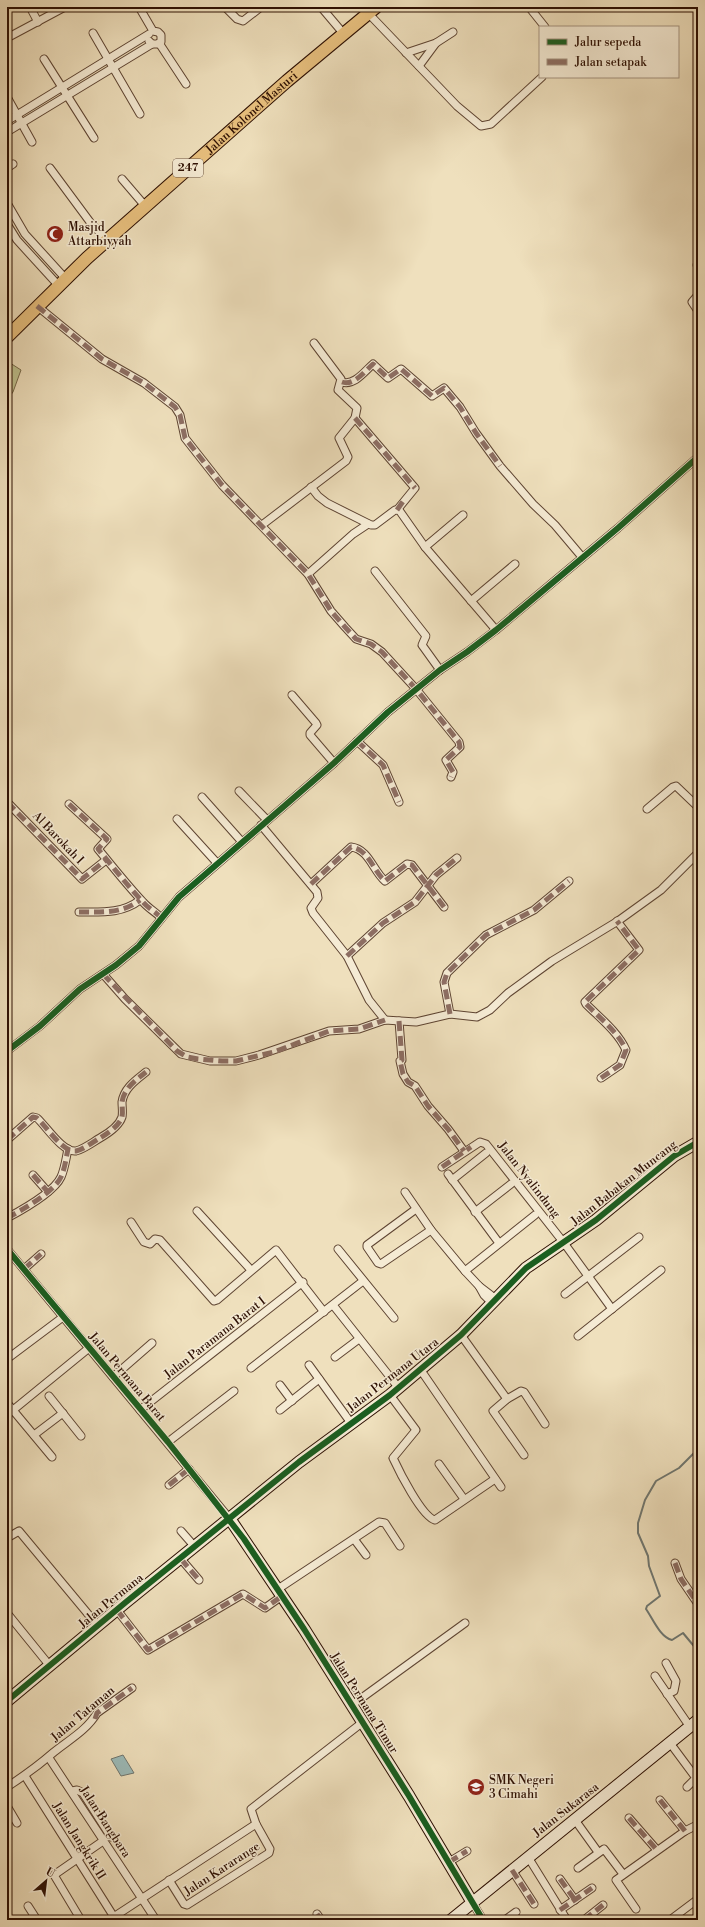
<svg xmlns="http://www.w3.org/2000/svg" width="705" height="1927" font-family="'Libre Bodoni',serif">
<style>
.green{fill:#bec18e;stroke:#766848}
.water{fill:#9cbbb9;stroke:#707770}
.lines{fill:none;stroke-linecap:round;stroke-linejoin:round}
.stream{stroke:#707770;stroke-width:2}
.street-casing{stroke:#5e4432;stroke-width:9}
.secondary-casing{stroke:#2e1003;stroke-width:13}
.primary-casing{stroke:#2e1003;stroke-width:14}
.street{stroke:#f5ebd4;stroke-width:7}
.secondary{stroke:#f5ebd4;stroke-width:11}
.primary{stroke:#e8c07e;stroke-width:12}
.quiet{stroke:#8d6e63;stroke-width:5;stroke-dasharray:10 5;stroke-linecap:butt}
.cycleway-casing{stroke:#f5ebd4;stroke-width:8}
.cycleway{stroke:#1b5e20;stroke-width:6}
.labels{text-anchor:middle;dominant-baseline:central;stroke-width:3;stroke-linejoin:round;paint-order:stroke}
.shield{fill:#f5ebd4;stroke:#6a5242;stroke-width:1}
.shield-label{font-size:11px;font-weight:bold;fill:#2e1003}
.street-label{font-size:12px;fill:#2e1003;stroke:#f5ebd4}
.poi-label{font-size:12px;fill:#2e1003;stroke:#f5ebd4;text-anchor:start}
</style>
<rect width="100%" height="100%" fill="#efe0bd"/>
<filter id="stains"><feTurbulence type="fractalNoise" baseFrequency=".005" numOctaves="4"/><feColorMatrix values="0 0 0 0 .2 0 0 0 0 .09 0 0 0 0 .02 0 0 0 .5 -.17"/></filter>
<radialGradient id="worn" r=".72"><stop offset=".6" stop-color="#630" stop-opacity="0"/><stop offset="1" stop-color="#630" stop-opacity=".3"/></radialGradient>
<polygon class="green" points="7,361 21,370 13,392 7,400"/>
<polygon class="water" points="123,1755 134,1773 121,1776 111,1759"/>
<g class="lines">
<path class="stream" d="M698,1449L679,1468L656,1481L645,1500L638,1523V1533L648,1556L649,1566L660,1596L647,1606L646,1609C653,1619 660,1637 672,1640L683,1633L698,1651"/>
<g class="street-casing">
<g id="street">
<polyline points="30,7 38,22"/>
<polyline points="139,7 153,31 158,32 161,35 161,42 158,44 152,44 149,41"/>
<polyline points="225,7 237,19 243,21 261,7"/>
<polyline points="321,7 343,33"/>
<polyline points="529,7 545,27"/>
<polyline points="368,13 457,106 481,126 491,124 542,77"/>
<polyline points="93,33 140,114"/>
<polyline points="7,38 65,7"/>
<polyline points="159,43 186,84"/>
<polyline points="406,53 436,43 453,32"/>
<polyline points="44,59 94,138"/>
<polyline points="419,66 436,43"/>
<polyline points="7,97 32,142"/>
<polyline points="7,121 149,34"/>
<polyline points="7,132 152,44"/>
<polyline points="7,168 13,164"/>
<polyline points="50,168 90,222 107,240"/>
<polyline points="122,179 146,207"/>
<polyline points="7,203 25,234 65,278"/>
<polyline points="7,224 17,240 58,285"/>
<polyline points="697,265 698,266"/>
<polyline points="698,295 692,302 698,311"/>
<polyline points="37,306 102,359 144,383 175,407 180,415 185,438 222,485 308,574 331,611 345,627 356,639 371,644 382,652 416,689 459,742 460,747 446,760 453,772 451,777"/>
<path d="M342,382C354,386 364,372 373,364L388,378L401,369L432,396L444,388L460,407L476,433L500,466L533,504L555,525L582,557"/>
<polyline points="355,418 415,488 397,510"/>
<polyline points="311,487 318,496 327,503 371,525 375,525 395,510 399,510 425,547 496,630"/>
<polyline points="262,525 346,461 348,457 339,438 355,418 357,408 338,390 341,379 314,343"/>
<polyline points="425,547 463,515"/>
<polyline points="375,571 426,636 422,645 440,670"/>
<polyline points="308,574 353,534 368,524"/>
<polyline points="471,601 515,564"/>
<polyline points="292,695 316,723 317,725 310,733 310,735 334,763"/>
<polyline points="357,741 383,765 399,802"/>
<polyline points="239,791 267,820"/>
<polyline points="202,797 242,842"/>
<path d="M69,804L107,839L98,849C113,867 127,885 143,902C149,909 156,912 161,918"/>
<polyline points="7,805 9,804 82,879 106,860"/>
<polyline points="647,809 673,787 676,786 698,807"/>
<polyline points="177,819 217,863"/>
<polyline points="261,825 317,892 318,898 311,908 313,913 347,956 369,1000 385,1020"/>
<path d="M311,884L351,847C369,849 373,871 385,881L407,864L412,865L444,907"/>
<path d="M79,912C101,912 122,914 140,900"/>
<polyline points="347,956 383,923 415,902 436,875 457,858"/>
<polyline points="103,974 125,999 181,1054 210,1061 236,1061 259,1055 329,1031 359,1029 385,1020 416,1022 450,1014 477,1017 490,1010 508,993 552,961 618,921 661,890 698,853"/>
<polyline points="450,1014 444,982 447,973 486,935 534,910 569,881"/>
<polyline points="399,1021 402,1060 400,1061 403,1074 408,1082 415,1086 428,1106 448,1129 464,1151"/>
<polyline points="7,1051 40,1026 80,989 116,965 139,946 179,897 334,763 388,712 440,670 467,652 496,630 618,528 698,457"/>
<path d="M601,1078L620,1065L626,1050C618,1032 600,1018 586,1004L585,1002L639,950L617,921"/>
<path d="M7,1138L8,1139L33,1117L37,1118C46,1126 63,1153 76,1151C84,1149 93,1142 100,1138C107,1134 119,1126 122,1117C123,1112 122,1107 122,1102C124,1088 136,1080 146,1072"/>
<polyline points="442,1167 480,1142 486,1144 564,1243 612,1309"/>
<polyline points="448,1174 499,1243"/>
<polyline points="33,1175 48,1192"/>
<polyline points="452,1180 486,1153"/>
<polyline points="405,1192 431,1230 465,1271 479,1286 496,1299"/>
<polyline points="416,1209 367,1245 367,1247 378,1263 381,1264 431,1230"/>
<polyline points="197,1211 251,1270"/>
<polyline points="475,1212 511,1184"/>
<path d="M7,1218C22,1210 54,1192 61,1177C65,1168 66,1158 68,1149"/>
<polyline points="131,1222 144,1242 150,1244 155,1239 160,1240 214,1301 217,1300 276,1250 324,1312"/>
<polyline points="7,1249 230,1519"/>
<polyline points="338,1249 394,1318"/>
<polyline points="24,1269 41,1254"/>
<polyline points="465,1271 535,1215"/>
<polyline points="479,1286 484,1295 492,1303"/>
<polyline points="565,1294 639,1237"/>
<polyline points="333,1305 398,1387"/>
<polyline points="461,1335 507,1399"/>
<polyline points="578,1336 661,1270"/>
<polyline points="335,1357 359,1339"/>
<polyline points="7,1359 63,1317"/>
<polyline points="309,1365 351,1423"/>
<polyline points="251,1368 363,1281"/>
<polyline points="420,1369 501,1487"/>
<polyline points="113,1377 152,1343"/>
<polyline points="280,1385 292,1401"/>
<path d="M390,1395L416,1430L393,1458C399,1471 422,1517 435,1520L495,1479"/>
<polyline points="49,1396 81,1436"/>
<polyline points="7,1403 52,1457"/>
<polyline points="140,1410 303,1282"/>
<polyline points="280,1410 319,1379"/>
<polyline points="7,1415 89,1348"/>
<polyline points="34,1435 63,1413"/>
<polyline points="168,1442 234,1391"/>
<polyline points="524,1455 493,1411 507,1399 521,1391 524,1392 545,1424"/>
<polyline points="439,1464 464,1499"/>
<polyline points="169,1485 189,1469"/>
<polyline points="181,1531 195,1547"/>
<polyline points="7,1538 19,1531 98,1626"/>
<polyline points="354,1539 366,1555"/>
<polyline points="181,1559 199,1580"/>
<polyline points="675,1563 681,1579 698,1604"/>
<polyline points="278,1589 379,1522 385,1523 400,1546"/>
<polyline points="117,1610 148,1650 243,1594 265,1608 282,1596"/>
<polyline points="7,1613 50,1666"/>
<polyline points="666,1663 676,1681 674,1691 667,1694"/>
<polyline points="655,1676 690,1727"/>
<polyline points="352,1705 465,1623"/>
<polyline points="670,1743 696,1778 687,1787"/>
<polyline points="49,1758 156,1920"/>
<polyline points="25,1776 114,1917"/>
<path d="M7,1787C24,1776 39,1765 54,1752C69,1740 87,1730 97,1713L132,1688"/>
<polyline points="72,1791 77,1790 83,1793 111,1837"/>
<polyline points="660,1800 685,1831"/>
<polyline points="7,1806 17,1823"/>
<polyline points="629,1818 657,1850"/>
<polyline points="575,1820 598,1852"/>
<polyline points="528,1857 567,1920"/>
<polyline points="449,1862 467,1851"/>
<polyline points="578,1868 604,1849 623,1874"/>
<polyline points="512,1870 534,1904"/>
<polyline points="560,1879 575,1900"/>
<polyline points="169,1880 184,1904 187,1905 269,1853 270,1849 256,1824 251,1809 363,1722"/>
<polyline points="472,1902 483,1920"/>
<polyline points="28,1906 37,1920"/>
<polyline points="636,1909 616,1880 685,1831 695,1826 698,1829"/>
<polyline points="560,1910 592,1888"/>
<polyline points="317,1914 321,1920"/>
<polyline points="81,1920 54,1875 103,1841"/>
<polyline points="109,1920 256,1824"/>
<polyline points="505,1920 516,1912"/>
<polyline points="584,1920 603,1905"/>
<polyline points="670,1920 698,1899"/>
</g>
</g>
<g class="secondary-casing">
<g id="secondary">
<polyline points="230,1519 304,1629 409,1796 472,1902"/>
<polyline points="7,1701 126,1602 299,1462 390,1395 461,1335 526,1268 596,1220 674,1156 698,1142"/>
<polyline points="451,1920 698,1720"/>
</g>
</g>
<g class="primary-casing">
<g id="primary">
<path id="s1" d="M7,337L87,258L287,81L376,7"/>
</g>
</g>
<use href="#street" class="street"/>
<use href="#secondary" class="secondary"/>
<use href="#primary" class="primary"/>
<g class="quiet">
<polyline points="37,306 102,359 144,383 175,407 180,415 185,438 222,485 308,574 331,611 345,627 356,639 371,644 382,652 416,689 459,742 460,747 446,760 453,772 451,777"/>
<path d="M342,382C354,386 364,372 373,364L388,378L401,369L432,396L444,388L460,407L476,433L500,466"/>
<polyline points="355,418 415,488"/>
<polyline points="397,510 404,500"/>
<polyline points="357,741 383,765 399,802"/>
<path d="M69,804L107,839L98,849C113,867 127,885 143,902C149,909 156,912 161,918"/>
<polyline points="7,805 9,804 82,879 106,860"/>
<path d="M311,884L351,847C369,849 373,871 385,881L407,864L412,865L444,907"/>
<path d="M79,912C101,912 122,914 140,900"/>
<polyline points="347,956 383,923 415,902 436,875 457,858"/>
<polyline points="103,974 177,1051 187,1057 198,1059 222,1061 236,1061 274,1052 329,1031 359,1029 385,1020"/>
<polyline points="450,1014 444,982 447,973 486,935 534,910 569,881"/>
<polyline points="399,1021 402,1060 400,1061 403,1074 408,1082 415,1086 428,1106 448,1129 464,1151"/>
<path d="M601,1078L620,1065L626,1050C618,1032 600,1018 586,1004L585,1002L639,950L617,921"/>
<path d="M7,1138L8,1139L33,1117L37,1118C46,1126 63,1153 76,1151C84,1149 93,1142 100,1138C107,1134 119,1126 122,1117C123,1112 122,1107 122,1102C124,1088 136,1080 146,1072"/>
<polyline points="442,1167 471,1147"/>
<polyline points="33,1175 48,1192"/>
<path d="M7,1218C22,1210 54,1192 61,1177C65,1168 66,1158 68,1149"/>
<polyline points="24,1269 41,1254"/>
<polyline points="169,1485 189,1469"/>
<polyline points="181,1559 199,1580"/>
<polyline points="675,1563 681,1579 698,1604"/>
<polyline points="117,1610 148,1650 243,1594 265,1608 282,1596"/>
<polyline points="95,1719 97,1713 132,1688"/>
<polyline points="660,1800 685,1831"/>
<polyline points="629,1818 657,1850"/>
<polyline points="449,1862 467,1851"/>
<polyline points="512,1870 534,1904"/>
<polyline points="560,1879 575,1900"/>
<polyline points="560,1910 592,1888"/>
<polyline points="317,1914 321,1920"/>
<polyline points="584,1920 603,1905"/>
</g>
<g class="cycleway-casing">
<g id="cycleway">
<polyline points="7,1051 40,1026 80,989 116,965 139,946 179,897 334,763 388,712 440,670 467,652 496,630 618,528 698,457"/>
<polyline points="7,1249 168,1442 244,1539 304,1629 409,1796 483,1920"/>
<polyline points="7,1701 126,1602 299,1462 390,1395 461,1335 526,1268 596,1220 674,1156 698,1142"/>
</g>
</g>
<use href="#cycleway" class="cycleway"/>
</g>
<defs>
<g id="mosque-disc" transform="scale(0.9)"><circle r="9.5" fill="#8f2418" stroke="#f5ebd4"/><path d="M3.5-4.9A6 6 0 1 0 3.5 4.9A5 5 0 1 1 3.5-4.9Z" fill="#fff"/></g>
<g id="school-disc" transform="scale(0.9)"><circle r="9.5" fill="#8f2418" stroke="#f5ebd4"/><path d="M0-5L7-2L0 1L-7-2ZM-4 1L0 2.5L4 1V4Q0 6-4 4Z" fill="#fff"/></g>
</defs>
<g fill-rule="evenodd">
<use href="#mosque-disc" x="55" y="234"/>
<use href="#school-disc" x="476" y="1787"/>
</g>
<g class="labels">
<rect class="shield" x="173" y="159" width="30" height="18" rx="3"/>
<g class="shield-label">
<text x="188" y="168">247</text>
</g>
<g class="street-label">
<text stroke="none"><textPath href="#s1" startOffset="332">Jalan Kolonel Masturi</textPath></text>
<text transform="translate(58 838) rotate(46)">Al Barokah I</text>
<text transform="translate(529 1180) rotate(52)">Jalan Nyalindung</text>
<text transform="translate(624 1183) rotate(-38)">Jalan Babakan Muncang</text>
<text transform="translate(215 1338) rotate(-38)">Jalan Paramana Barat I</text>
<text transform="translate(393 1375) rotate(-38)">Jalan Permana Utara</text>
<text transform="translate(127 1377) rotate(50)">Jalan Permana Barat</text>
<text transform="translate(111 1601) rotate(-39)">Jalan Permana</text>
<text transform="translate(364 1703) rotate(58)">Jalan Permana Timur</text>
<text transform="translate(83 1714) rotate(-40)">Jalan Tataman</text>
<text transform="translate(566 1810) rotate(-38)">Jalan Sukarasa</text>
<text transform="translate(105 1822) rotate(57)">Jalan Bangbara</text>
<text transform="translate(79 1841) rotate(58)">Jalan Jangkrik II</text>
<text transform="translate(222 1869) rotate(-33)">Jalan Kararange</text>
</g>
<g class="poi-label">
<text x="68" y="227">Masjid<tspan x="68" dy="14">Attarbiyyah</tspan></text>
<text x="489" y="1780">SMK Negeri<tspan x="489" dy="14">3 Cimahi</tspan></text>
</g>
</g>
<rect width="705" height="1927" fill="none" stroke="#efe0bd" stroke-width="24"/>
<rect x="8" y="8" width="689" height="1911" fill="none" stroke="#2e1003" stroke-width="2"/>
<rect x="12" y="12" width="681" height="1903" fill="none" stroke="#2e1003"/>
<rect x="539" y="26" width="140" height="52" fill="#f5ebd4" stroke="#a59380"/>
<rect x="547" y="39" width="20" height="6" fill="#1b5e20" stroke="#a59380"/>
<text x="575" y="46" font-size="12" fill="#2e1003">Jalur sepeda</text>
<rect x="547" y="59" width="20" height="6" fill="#8d6e63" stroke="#a59380"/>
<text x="575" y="66" font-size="12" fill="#2e1003">Jalan setapak</text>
<g transform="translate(46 1881) rotate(28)" stroke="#f5ebd4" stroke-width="3" paint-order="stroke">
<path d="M0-3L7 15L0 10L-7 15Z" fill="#2e1003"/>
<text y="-6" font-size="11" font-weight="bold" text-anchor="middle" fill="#2e1003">U</text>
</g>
<rect width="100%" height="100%" filter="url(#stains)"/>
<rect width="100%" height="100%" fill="url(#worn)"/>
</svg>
